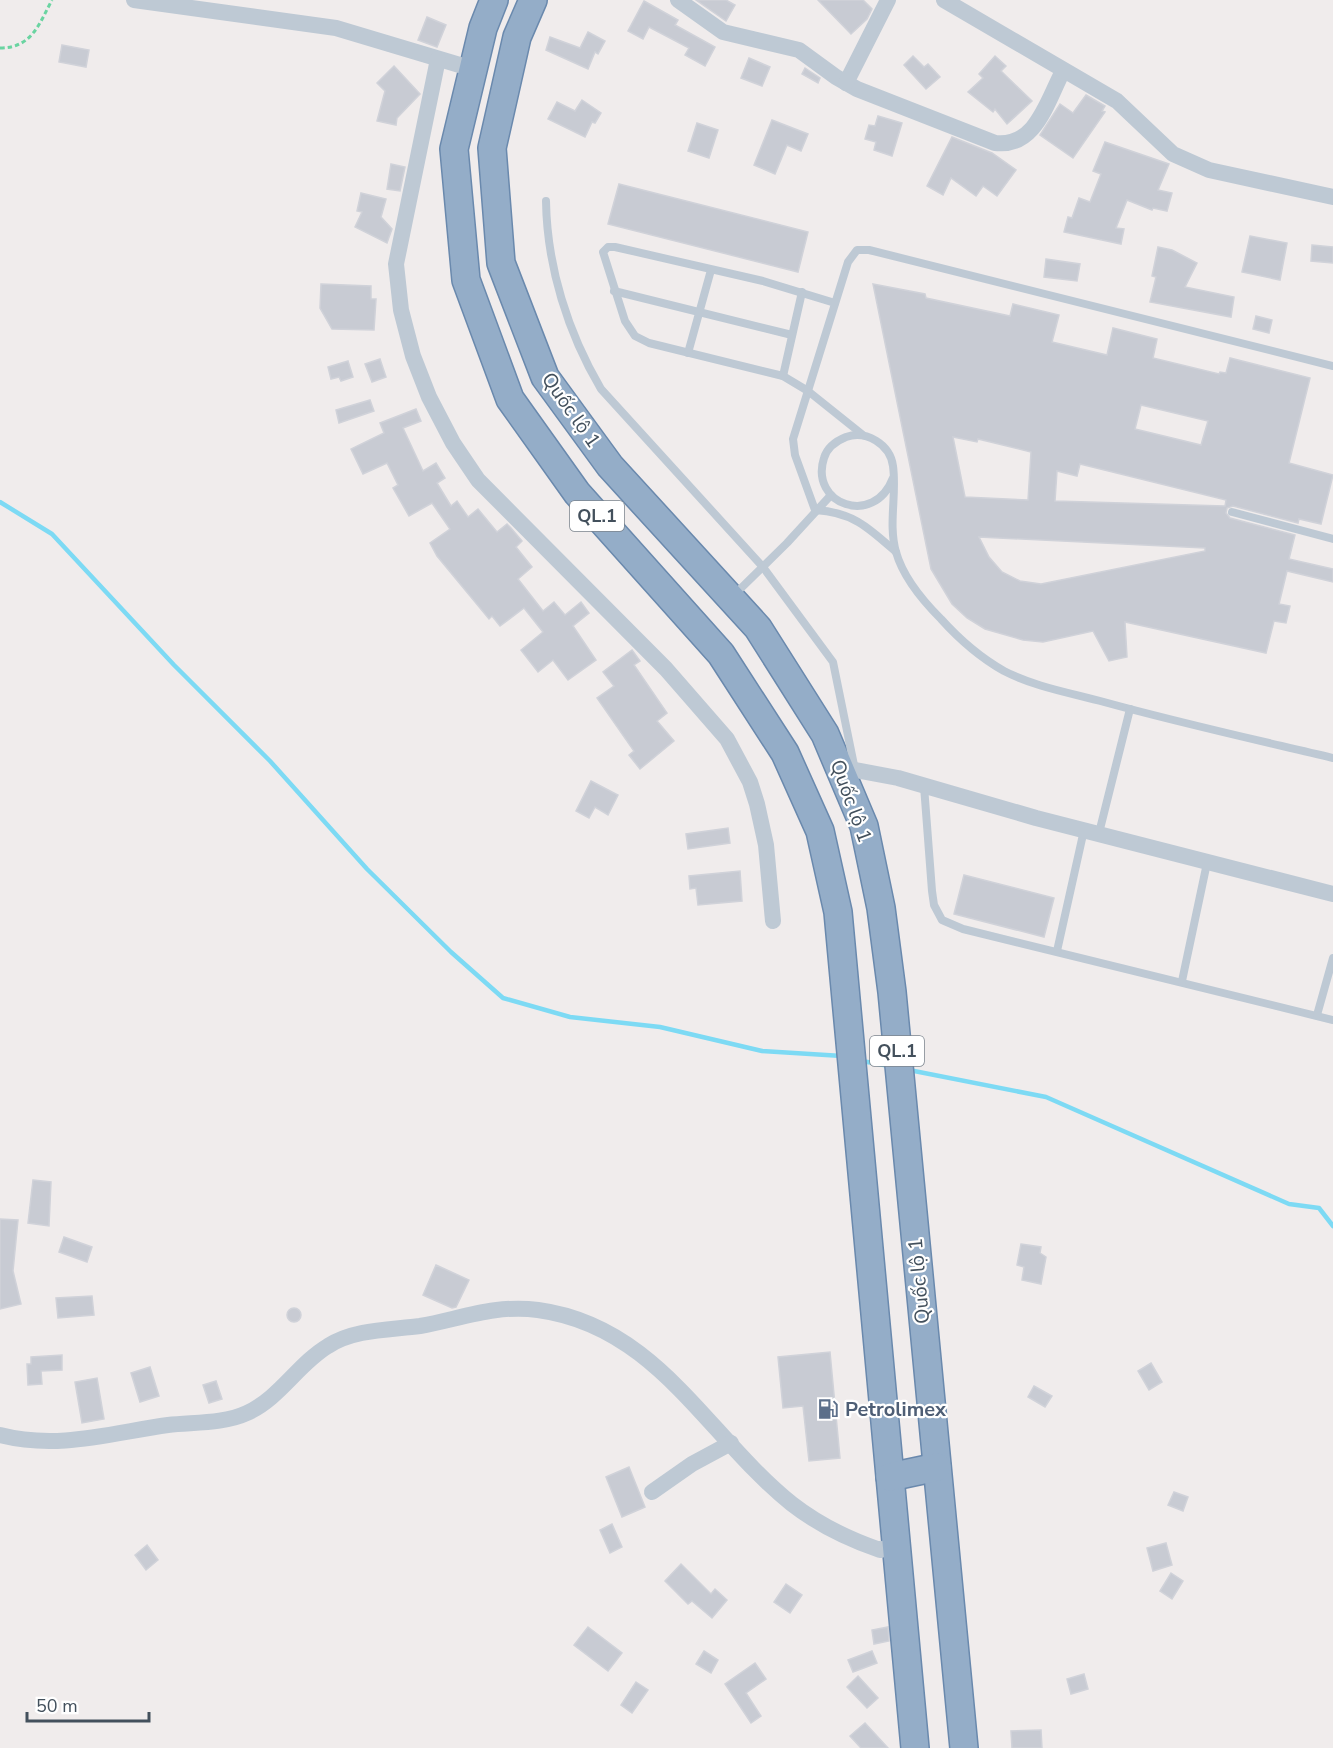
<svg xmlns="http://www.w3.org/2000/svg" width="1333" height="1748" font-family="'Nunito Sans',sans-serif">
<style>
.lines{fill:none;stroke-linecap:round;stroke-linejoin:round}
.stream{stroke:#7ddaf4;stroke-width:4.5}
.building{fill:#c8cbd3;stroke:#d0d2d9;stroke-width:1.5;fill-rule:evenodd}
.trunk-casing{stroke:#6a89ad;stroke-width:30}
.path{stroke:#6ad4a1;stroke-width:3;stroke-dasharray:4.5 3;stroke-linecap:butt}
.service{stroke:#bec9d4;stroke-width:8}
.minor{stroke:#bec9d4;stroke-width:16}
.trunk{stroke:#94adc8;stroke-width:27}
.labels{text-anchor:middle;dominant-baseline:central;stroke-width:4.5;stroke-linejoin:round;paint-order:stroke}
.shield{fill:#fff;stroke:#7b848d;stroke-width:1.5}
.shield-label{font-size:18px;font-weight:bold;fill:#43505c}
.street-label{font-size:20px;fill:#43505c;stroke:#fff}
.service-label{font-size:20px;font-weight:bold;fill:#4e5e75;stroke:#fff;text-anchor:start}
</style>
<rect width="100%" height="100%" fill="#f0ecec"/>
<g class="lines">
<g class="stream">
<polyline points="0,502 52,534 174,665 270,761 367,869 451,952 503,998 570,1017 660,1027 762,1051 842,1056"/>
<polyline points="862,1061 889,1066"/>
<polyline points="909,1070 1046,1097 1289,1204 1319,1208 1333,1226"/>
</g>
</g>
<g class="building">
<polygon points="696,0 726,0 735,5 726,21"/>
<polygon points="818,0 863,0 872,9 867,19 851,34"/>
<polygon points="644,1 678,20 675,25 715,47 705,66 685,55 689,48 649,27 643,39 628,31"/>
<polygon points="427,17 446,25 437,47 418,40"/>
<polygon points="588,32 605,41 598,54 595,52 588,69 546,50 550,37 580,48"/>
<polygon points="62,45 89,50 86,67 59,62"/>
<polygon points="913,56 924,67 928,64 940,77 926,89 904,65"/>
<polygon points="995,56 1006,66 1001,71 1032,101 1007,124 995,109 993,112 968,92 983,78 979,74"/>
<polygon points="749,58 770,67 762,86 741,78"/>
<polygon points="394,66 420,94 397,118 396,125 377,121 385,91 377,83"/>
<polygon points="805,68 820,78 818,83 802,74"/>
<polygon points="1086,95 1105,106 1102,111 1105,112 1073,158 1040,135 1060,104 1073,113"/>
<polygon points="582,100 601,113 595,123 592,122 585,137 548,119 557,102 575,111"/>
<polygon points="878,116 902,123 892,156 874,150 876,142 865,139 869,125 875,126"/>
<polygon points="772,120 808,134 801,151 787,145 775,174 754,165"/>
<polygon points="697,123 718,130 709,158 688,151"/>
<polygon points="952,137 992,153 1016,170 997,196 983,186 976,196 951,178 943,195 927,186"/>
<polygon points="1105,142 1169,164 1158,190 1172,193 1167,211 1153,208 1152,210 1127,200 1116,228 1124,229 1121,244 1064,232 1068,217 1072,218 1079,198 1090,202 1101,174 1093,171"/>
<polygon points="391,164 405,167 400,191 387,189"/>
<polygon points="619,184 808,232 798,272 608,224"/>
<polygon points="361,193 386,199 381,217 392,229 387,243 355,227 362,212 357,211"/>
<polygon points="1250,236 1287,243 1280,280 1242,272"/>
<polygon points="1312,245 1333,247 1333,263 1311,261"/>
<polygon points="1158,247 1172,250 1197,263 1185,287 1234,297 1231,317 1150,302 1156,277 1152,276"/>
<polygon points="1046,259 1080,264 1077,281 1044,277"/>
<polygon points="321,284 371,286 371,299 376,299 374,330 332,329 320,308"/>
<path d="M873,284L925,294L926,298L1010,316L1013,304L1059,315L1052,342L1107,355L1113,328L1157,339L1153,358L1219,374L1220,372L1226,373L1230,358L1310,378L1289,463L1333,475L1321,524L1299,519L1298,523L1233,506L1227,508L1226,513L1230,518L1295,535L1289,559L1333,569V582L1287,571L1279,604L1290,606L1286,623L1274,621L1266,653L1125,622L1127,657L1109,661L1093,631L1043,642L1023,640L985,629L967,618L952,604L931,569ZM1141,405L1208,421L1201,445L1135,429ZM953,437L977,442L978,439L1031,452L1028,500L965,497ZM1080,464L1226,500L1225,506L1055,501L1057,471L1077,476ZM979,537L1205,548V551L1041,584L1020,581L1002,572L989,557Z"/>
<polygon points="1256,316 1272,320 1269,333 1253,329"/>
<polygon points="380,359 386,377 372,382 365,364"/>
<polygon points="348,361 353,377 341,381 339,377 331,379 328,367"/>
<polygon points="370,400 374,411 339,423 336,410"/>
<polygon points="416,409 421,421 403,428 423,471 436,463 445,478 437,483 451,506 457,501 468,517 478,509 497,532 507,524 511,528 522,541 516,547 532,567 518,579 543,611 554,602 565,615 581,602 589,613 573,626 596,660 568,680 553,660 538,672 521,650 543,632 524,608 500,626 492,616 489,619 437,556 430,543 450,529 432,503 409,516 393,488 398,485 387,463 363,474 351,449 384,433 380,423"/>
<polygon points="632,650 640,661 634,665 667,713 657,721 674,741 640,769 629,755 634,751 597,698 614,686 603,672"/>
<polygon points="591,781 618,795 608,815 595,807 589,818 576,811"/>
<polygon points="728,828 730,843 688,849 686,834"/>
<polygon points="740,871 742,901 698,905 696,888 690,889 689,876"/>
<polygon points="964,875 1054,898 1044,937 954,914"/>
<polygon points="33,1180 51,1182 49,1226 28,1223"/>
<polygon points="0,1219 18,1220 13,1271 21,1304 0,1309"/>
<polygon points="64,1237 92,1247 87,1262 59,1252"/>
<polygon points="1021,1244 1041,1247 1040,1253 1046,1257 1041,1284 1022,1280 1024,1267 1017,1265"/>
<polygon points="436,1265 469,1280 456,1307 452,1308 423,1295"/>
<polygon points="92,1296 94,1315 58,1318 56,1298"/>
<circle cx="294" cy="1315" r="7"/>
<polygon points="830,1352 840,1458 809,1461 803,1406 783,1408 778,1357"/>
<polygon points="62,1355 62,1370 41,1371 42,1384 28,1385 27,1364 31,1364 31,1357"/>
<polygon points="1151,1363 1162,1382 1149,1390 1138,1371"/>
<polygon points="150,1367 159,1396 140,1402 131,1373"/>
<polygon points="97,1378 104,1419 82,1423 75,1382"/>
<polygon points="216,1381 222,1399 209,1403 203,1385"/>
<polygon points="1034,1386 1052,1396 1045,1407 1028,1397"/>
<polygon points="629,1467 645,1507 622,1517 606,1477"/>
<polygon points="1174,1492 1188,1497 1183,1511 1168,1505"/>
<polygon points="612,1524 622,1547 610,1553 600,1530"/>
<polygon points="1166,1543 1172,1565 1153,1571 1147,1548"/>
<polygon points="147,1545 158,1560 146,1570 135,1555"/>
<polygon points="681,1564 711,1594 715,1589 727,1600 712,1618 692,1601 688,1604 665,1581"/>
<polygon points="1171,1573 1183,1581 1172,1599 1160,1591"/>
<polygon points="786,1584 802,1595 790,1613 774,1602"/>
<polygon points="588,1627 622,1653 608,1671 574,1645"/>
<polygon points="888,1627 889,1641 874,1644 872,1630"/>
<polygon points="704,1651 718,1660 711,1673 696,1664"/>
<polygon points="872,1651 877,1663 853,1672 848,1660"/>
<polygon points="755,1663 766,1679 746,1693 761,1716 751,1723 725,1684"/>
<polygon points="1084,1674 1088,1689 1071,1694 1067,1679"/>
<polygon points="858,1676 878,1698 867,1708 847,1687"/>
<polygon points="636,1682 648,1690 632,1713 621,1705"/>
<polygon points="865,1723 888,1748 861,1748 850,1736"/>
<polygon points="1041,1730 1042,1748 1012,1748 1011,1731"/>
</g>
<g class="lines">
<g class="trunk-casing">
<g id="trunk">
<polyline points="494,0 483,28 454,149 466,280 510,399 577,493 721,654 785,753 820,831 838,912 915,1748"/>
<polyline points="533,0 517,37 492,148 501,263 545,377 610,466 758,628 825,734 864,826 881,908 892,992 964,1748"/>
<polyline points="890,1477 937,1467"/>
</g>
</g>
<path class="path" d="M0,48C32,48 39,24 52,0"/>
<g class="service">
<path d="M546,201C547,267 568,333 601,389L763,567L833,662L855,770"/>
<polyline points="614,291 792,335"/>
<polyline points="835,303 763,281 615,247 608,247 603,252 625,321 635,336 649,343 783,376 808,391 863,435"/>
<polyline points="688,353 711,270"/>
<polyline points="783,376 802,292"/>
<path d="M893,478C874,528 809,504 824,458C827,448 836,441 846,437C866,430 890,444 893,466C897,495 888,524 896,552C903,577 923,601 941,619C959,639 981,658 1004,671C1035,687 1071,693 1104,702C1180,723 1257,740 1333,758"/>
<polyline points="1232,512 1333,539"/>
<path d="M896,552C869,528 853,512 815,510L795,455L793,439L848,262L857,250H869L1333,366"/>
<polyline points="733,596 787,543 831,495"/>
<polyline points="924,786 932,891 934,905 942,920 963,929 1333,1020"/>
<polyline points="1099,833 1130,709"/>
<polyline points="1057,951 1084,830"/>
<polyline points="1182,981 1207,863"/>
<polyline points="1317,1015 1333,958"/>
</g>
<g class="minor">
<polyline points="134,0 336,28 473,69"/>
<path d="M678,0L723,32L799,50L836,77L857,89L995,143C1036,148 1047,101 1063,71"/>
<polyline points="944,0 1117,101 1173,154 1209,170 1333,197"/>
<polyline points="438,59 396,264 401,310 413,356 429,397 453,443 478,480 666,669 727,739 750,782 757,804 766,845 773,921"/>
<polyline points="846,83 888,0"/>
<polyline points="839,767 898,778 1036,818 1333,894"/>
<path d="M0,1435C58,1450 111,1433 168,1425C194,1422 223,1424 247,1413C280,1398 298,1364 328,1346C354,1329 390,1330 420,1326C460,1319 496,1304 538,1310C657,1326 707,1436 792,1504C819,1525 848,1539 880,1550L896,1545"/>
<polyline points="652,1492 692,1464 731,1443"/>
</g>
<use href="#trunk" class="trunk"/>
</g>
<defs>
<g id="fuel-bare" transform="scale(1.62)"><path d="M-5.5-6h7V0h2V4h1.3V-2.5L3-4.5l.8-.8L6-3V5H2.5V1h-1V6h-7ZM-4.2-4.7v3.2H.2V-4.7Z" fill="#5c6f8a" stroke="#fff" stroke-width="2.5" paint-order="stroke"/></g>
</defs>
<g fill-rule="evenodd">
<use href="#fuel-bare" x="828" y="1409"/>
</g>
<g class="labels">
<g class="shield">
<rect x="570" y="501" width="54" height="30" rx="4.5"/>
<rect x="870" y="1036" width="54" height="30" rx="4.5"/>
</g>
<g class="shield-label">
<text x="597" y="516">QL.1</text>
<text x="897" y="1051">QL.1</text>
</g>
<g class="street-label">
<text transform="translate(571 410) rotate(55)">Quốc lộ 1</text>
<text transform="translate(851 801) rotate(70)">Quốc lộ 1</text>
<text transform="translate(919 1281) rotate(-95)">Quốc lộ 1</text>
</g>
<g class="service-label">
<text x="845" y="1409">Petrolimex</text>
</g>
</g>
<path d="M27 1712v9h122v-9" fill="none" stroke="#43505c" stroke-width="3"/>
<text x="36" y="1712" font-size="18" fill="#43505c" stroke="#ffffff" stroke-width="4.5" paint-order="stroke">50 m</text>
</svg>
